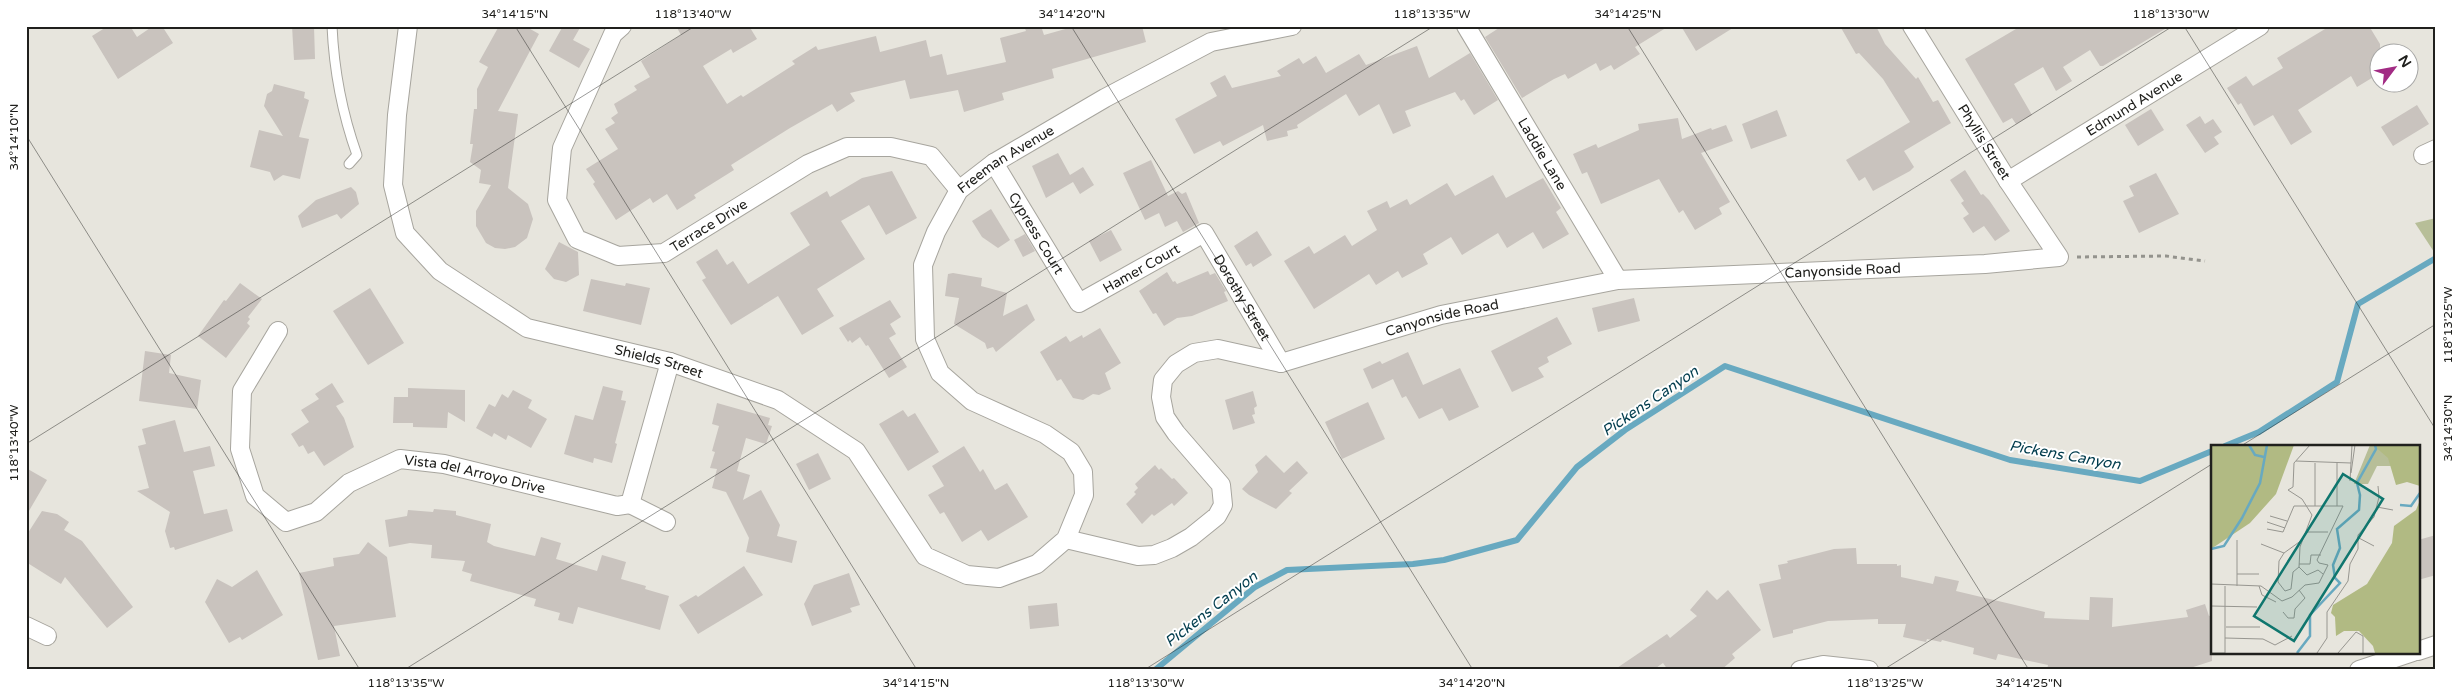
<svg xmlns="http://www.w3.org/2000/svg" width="2462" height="696" font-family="'Varela Round',sans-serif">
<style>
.green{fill:#b7be98}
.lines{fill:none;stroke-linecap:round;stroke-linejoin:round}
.stream{stroke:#68a9c0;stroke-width:6}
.building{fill:#c9c3be}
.service-casing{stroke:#a7a59e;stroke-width:11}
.minor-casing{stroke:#a7a59e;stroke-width:20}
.path{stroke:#94938d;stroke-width:3;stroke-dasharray:4 4;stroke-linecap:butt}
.service{stroke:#fff;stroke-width:9}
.minor{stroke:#fff;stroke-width:18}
.ticks{fill:none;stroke:#20201d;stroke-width:1;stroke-opacity:0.45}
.labels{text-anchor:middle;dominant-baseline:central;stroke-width:4;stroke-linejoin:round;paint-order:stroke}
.street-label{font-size:14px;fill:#20201d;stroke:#fff}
.water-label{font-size:15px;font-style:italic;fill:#003c4d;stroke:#fff}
.inset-river{fill:none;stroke:#68a9c0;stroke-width:2.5}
.inset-road{fill:none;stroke:#979690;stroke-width:1}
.view{fill:#0f766e;fill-opacity:0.15;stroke:#0f766e;stroke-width:2.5}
.inset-edge{fill:none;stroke:#20201d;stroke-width:2.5}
.neatline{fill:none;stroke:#20201d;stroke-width:2}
.ticks-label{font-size:12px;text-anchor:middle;fill:#20201d}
</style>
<rect width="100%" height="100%" fill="#e7e5dd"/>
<polygon class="green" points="2436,218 2436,255 2415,223"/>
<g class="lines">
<g class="stream">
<polyline points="2225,446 2259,432 2337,382 2358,304 2436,258"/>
<polyline points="1155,670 1255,587 1287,570 1413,564 1444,560 1517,540 1577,467 1625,430 1725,366 2010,460 2140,481 2212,451"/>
</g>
</g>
<g class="building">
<polygon points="108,26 130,26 137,37 153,26 162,26 173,43 118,79 92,36"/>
<polygon points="292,26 314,26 315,59 294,60"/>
<polygon points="499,26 525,26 539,34 498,111 518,114 508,188 528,204 533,219 527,238 515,247 505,249 495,248 486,243 476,226 476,211 491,185 479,183 481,170 470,162 473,144 470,144 474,109 477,109 477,89 488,67 479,62"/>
<polygon points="563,26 581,26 573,40 590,49 579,68 549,51"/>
<polygon points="676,26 749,26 757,39 733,53 731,49 703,66 727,104 741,95 743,97 795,64 792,61 816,46 818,50 876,36 880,52 926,40 930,57 942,54 947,75 1006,62 1000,38 1026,31 1024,26 1041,26 1044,35 1076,26 1142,26 1146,42 1052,69 1054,78 1002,93 1004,100 964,112 958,90 910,99 905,80 850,93 855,101 837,112 832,104 790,128 731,165 734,170 694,195 696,198 677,210 667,194 653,203 650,198 616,220 593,184 595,182 586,169 618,149 605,129 615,123 611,118 618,113 614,104 637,90 634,86 650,77 641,61 681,35"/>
<polygon points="1502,26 1669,26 1635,47 1640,54 1614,70 1611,65 1600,71 1596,63 1568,79 1565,74 1554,79 1522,98 1485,37"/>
<polygon points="1681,26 1736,26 1696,51"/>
<polygon points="1840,26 1876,26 1885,44 1916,79 1918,77 1933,102 1938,100 1951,123 1904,151 1914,167 1910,171 1873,191 1865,177 1859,181 1846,160 1910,122 1883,79 1859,53 1856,54"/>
<polygon points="2021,26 2170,26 2103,66 2100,66 2090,50 2063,67 2072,81 2056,91 2043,67 2014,84 2032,115 2016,124 2012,118 2003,123 1965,59"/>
<polygon points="2330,26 2369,26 2380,44 2380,73 2357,87 2351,76 2298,110 2312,132 2291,145 2273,115 2254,126 2241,103 2238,105 2227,88 2246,76 2253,86 2283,68 2277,58"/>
<polygon points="1417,46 1429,78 1470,53 1498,100 1474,115 1464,99 1461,101 1455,92 1405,111 1411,126 1393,134 1379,104 1359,116 1346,94 1297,125 1298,128 1287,131 1288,136 1267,141 1263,125 1223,146 1220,141 1194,154 1175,119 1217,96 1210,83 1225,75 1232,88 1281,76 1277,71 1299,58 1303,64 1316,56 1326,73 1359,54 1366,65"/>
<polygon points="274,84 305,92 304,98 309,100 299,137 309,139 300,179 283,175 274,181 270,172 250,167 259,130 283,136 264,106 267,94 272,91"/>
<polygon points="2417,105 2429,124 2393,146 2381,127"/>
<polygon points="2151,109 2164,130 2138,146 2125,125"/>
<polygon points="1777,110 1787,136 1751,149 1742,124"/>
<polygon points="2200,116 2205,124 2213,119 2222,132 2214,137 2219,144 2205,153 2186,125"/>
<polygon points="1678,118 1682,139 1711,128 1712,130 1726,125 1733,141 1701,153 1730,202 1719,208 1722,214 1695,230 1683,210 1679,213 1659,179 1601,204 1587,172 1582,174 1573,154 1596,144 1598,148 1639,130 1638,124"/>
<polygon points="1058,153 1070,175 1083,167 1094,185 1080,194 1073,182 1046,198 1032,166"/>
<polygon points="1151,160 1168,196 1178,191 1182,194 1186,192 1199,223 1183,232 1177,221 1165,227 1159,213 1145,220 1123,173"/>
<polygon points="1965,170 1981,195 1983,194 1989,200 2010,231 1995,241 1984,226 1973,233 1963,218 1969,214 1961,203 1964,201 1950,180"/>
<polygon points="892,171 917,218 886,235 869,205 841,221 865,259 817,289 834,316 802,335 778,296 731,325 702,280 706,278 696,262 717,249 727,265 733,261 748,284 810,245 790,213 827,191 830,197 862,178"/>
<polygon points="2156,173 2179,214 2139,233 2123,201 2134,196 2129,186"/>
<polygon points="1493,175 1506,198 1543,178 1561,208 1556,212 1569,234 1543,249 1533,232 1507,248 1498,233 1462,255 1451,237 1423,254 1428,264 1402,278 1398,271 1376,285 1369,274 1314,309 1284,261 1309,246 1314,254 1345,235 1352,246 1377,230 1367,211 1387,201 1390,208 1407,199 1410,205 1447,183 1455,196"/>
<polygon points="351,187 356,192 359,204 341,219 337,214 302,228 298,216 316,200"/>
<polygon points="991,209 1010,240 998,248 982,237 972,221"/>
<polygon points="1111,230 1122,250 1100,262 1089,241"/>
<polygon points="1257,231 1272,255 1253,267 1251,263 1246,266 1234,246"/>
<polygon points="1025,234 1035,251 1023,257 1014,240"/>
<polygon points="559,242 578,252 579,275 566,282 554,279 545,269"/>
<polygon points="1208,271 1210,275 1215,273 1226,291 1224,292 1228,301 1192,316 1177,318 1164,326 1156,313 1153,314 1139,291 1167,272 1173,282 1175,281 1177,284"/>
<polygon points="953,273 982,278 981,286 1007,293 1003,316 1027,304 1035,320 996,352 993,347 987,349 985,343 954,324 959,298 945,296 948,274"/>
<polygon points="591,279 625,286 626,283 650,288 641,325 583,311"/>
<polygon points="240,283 262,299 248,317 250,319 247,323 250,326 226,358 198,336 224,300 226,301"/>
<polygon points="370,288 404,343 368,365 333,311"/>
<polygon points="1634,298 1640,321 1598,332 1592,308"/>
<polygon points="890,300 901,317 890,324 896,334 889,338 907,367 889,378 868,345 866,346 860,337 852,343 850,340 848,342 839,328"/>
<polygon points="1557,317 1572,344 1547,357 1549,362 1538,368 1544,377 1512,392 1491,351"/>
<polygon points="1100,328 1121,363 1105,373 1111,389 1099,395 1093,394 1083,400 1073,398 1061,379 1057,381 1040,352 1066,336 1070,342 1082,335 1083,338"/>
<polygon points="145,351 171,355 169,373 201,380 197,409 139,401"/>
<polygon points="1408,352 1423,385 1460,368 1479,407 1449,421 1442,408 1419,419 1406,396 1402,398 1393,379 1372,389 1363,369 1380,361 1382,364"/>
<polygon points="332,383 344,402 336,406 344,418 354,447 324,466 314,451 308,454 303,445 299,447 291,434 309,422 301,410 319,399 315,394"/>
<polygon points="603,386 623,391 621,400 626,401 615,443 617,444 612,463 594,458 593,463 564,454 575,415 593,420"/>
<polygon points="408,388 465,390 465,422 448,412 447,428 413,427 413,423 393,423 394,397 408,397"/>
<polygon points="513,390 532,400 528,408 547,419 531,448 508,435 506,440 494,433 492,437 476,428 489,404 495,407 502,394 508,398"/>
<polygon points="1253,391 1257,406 1254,408 1255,414 1252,415 1255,423 1233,430 1225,400"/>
<polygon points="1368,402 1385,439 1342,459 1325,422"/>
<polygon points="717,403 770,418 768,425 772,426 766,444 746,438 737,471 750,475 743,500 761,490 780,525 777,536 797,541 792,563 746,552 749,538 726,492 712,488 717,469 710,468 715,452 712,451 719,426 712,424"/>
<polygon points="903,410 908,417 915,413 939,452 908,471 879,424"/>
<polygon points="175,420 184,452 210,446 215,466 193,471 204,514 227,509 233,531 175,550 174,547 170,548 165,531 170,512 137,491 149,488 138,446 146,444 142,429"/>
<polygon points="964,446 980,472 983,469 995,490 1007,483 1028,517 988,541 981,530 962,542 944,512 940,514 928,495 944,486 932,466"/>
<polygon points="818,453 831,479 809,490 796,464"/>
<polygon points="1266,455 1284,473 1297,461 1308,473 1289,491 1292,493 1276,509 1249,495 1242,489 1258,472 1255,465"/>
<polygon points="1155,465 1159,470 1161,468 1172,479 1174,478 1188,493 1174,506 1172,503 1154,516 1152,514 1142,524 1126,504 1136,494 1134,492 1138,488 1135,484"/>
<polygon points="26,468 47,480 26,516"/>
<polygon points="434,509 456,511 456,515 491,524 487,542 494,546 535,556 541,537 561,543 556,559 597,571 602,555 626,562 621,579 646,586 645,589 669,596 660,630 578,607 573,624 558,620 560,613 534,606 536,599 470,581 472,574 462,571 465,561 431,558 432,545 410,543 389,547 385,520 407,516 408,510 433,512"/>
<polygon points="42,511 57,514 69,522 64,530 82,541 133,607 107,628 65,577 61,584 26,562 26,536"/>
<polygon points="2436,535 2436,575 2418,580 2418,540"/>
<polygon points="368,542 387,557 396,617 334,626 340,656 318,660 299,573 334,566 333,558 359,554"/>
<polygon points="1856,548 1857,564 1897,564 1897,566 1901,565 1901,577 1933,584 1935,576 1959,581 1956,591 2045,612 2044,618 2089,620 2090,597 2113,598 2112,627 2188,617 2186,610 2205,604 2209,616 2212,615 2212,661 2184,670 2047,670 2048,665 1998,654 1996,660 1973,654 1974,648 1942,640 1941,642 1927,639 1926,642 1903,637 1906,624 1878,624 1878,619 1828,621 1793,630 1793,633 1773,638 1759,584 1781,579 1778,565 1788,563 1787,561 1834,549"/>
<polygon points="744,566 763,595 698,634 679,605 696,595 698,597"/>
<polygon points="257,570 283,615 242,640 240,637 229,643 205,602 217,579 232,587"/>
<polygon points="849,573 860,605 850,608 852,612 812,626 804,604 814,585"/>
<polygon points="1707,590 1717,600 1728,590 1761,630 1732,654 1735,658 1721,670 1668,670 1663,663 1653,670 1614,670 1667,634 1670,638 1697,616 1690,610"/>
<polygon points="1057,603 1059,626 1030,629 1028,606"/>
</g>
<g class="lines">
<g class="service-casing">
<path id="service" d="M332,26C334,71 342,113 357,155L349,164"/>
</g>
<g class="minor-casing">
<g id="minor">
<path id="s1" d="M408,26L397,115L393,185L405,233L440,271L527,328L670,362L778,400L856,451L925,556L967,575L999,578L1037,564L1066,539L1084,495L1083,472L1071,452L1045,434L972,401L940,373L925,339L923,265L936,232L959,190L994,163L1105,98L1211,42L1292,26"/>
<path id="s2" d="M622,26L613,34L562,148L557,200L577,239L618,256L664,253L808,164L847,147H891L931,156L959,190"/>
<path id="s3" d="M1466,26L1618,280"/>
<polyline points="2423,155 2436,149"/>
<path id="s4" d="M994,163L1079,303L1204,233L1281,363"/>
<path id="s5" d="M2008,181L2260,26"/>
<path id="s6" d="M278,331L242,391L240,449L255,496L286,522L316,512L349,483L400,459L444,464L617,506L630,504L670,362"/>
<polyline points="630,504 666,522"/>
<path id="s7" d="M1066,539L1138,556L1154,555L1172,548L1191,537L1217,516L1223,505L1221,485L1176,433L1165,417L1161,397L1163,380L1176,364L1194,353L1218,349L1281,363L1441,315L1618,280L1985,264L2059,257L2008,181L1912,26"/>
<polyline points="26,626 47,636"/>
<polyline points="2418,651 2436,645"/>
<polyline points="1800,670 1823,665 1869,670"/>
<polyline points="2359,670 2413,652"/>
</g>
</g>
<polyline class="path" points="2077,257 2166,256 2205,261"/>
<use href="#service" class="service"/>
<use href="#minor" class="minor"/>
</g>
<path class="ticks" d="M515,26L917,670M1071,26L1473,670M1627,26L2029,670M2184,26L2436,430M26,135L360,670M26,444L695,26M2241,446L2436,324M404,670L1434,26M1144,670L2173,26M1883,670L2212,464"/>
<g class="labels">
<g class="street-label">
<text stroke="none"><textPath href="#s5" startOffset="148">Edmund Avenue</textPath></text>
<text transform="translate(1984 142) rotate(58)">Phyllis Street</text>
<text stroke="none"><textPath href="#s3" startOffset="149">Laddie Lane</textPath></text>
<text stroke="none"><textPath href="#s1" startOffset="1501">Freeman Avenue</textPath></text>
<text stroke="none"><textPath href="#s2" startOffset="376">Terrace Drive</textPath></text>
<text stroke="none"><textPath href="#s4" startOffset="82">Cypress Court</textPath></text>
<text stroke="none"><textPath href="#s4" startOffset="235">Hamer Court</textPath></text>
<text stroke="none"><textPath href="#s7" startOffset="1026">Canyonside Road</textPath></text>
<text stroke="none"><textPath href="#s4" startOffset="382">Dorothy Street</textPath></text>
<text stroke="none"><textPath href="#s7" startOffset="621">Canyonside Road</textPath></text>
<text stroke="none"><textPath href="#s1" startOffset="501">Shields Street</textPath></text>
<text stroke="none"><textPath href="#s6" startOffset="426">Vista del Arroyo Drive</textPath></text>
</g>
<g class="water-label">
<text transform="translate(1650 401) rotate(-34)">Pickens Canyon</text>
<text transform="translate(2065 455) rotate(10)">Pickens Canyon</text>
<text transform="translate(1211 609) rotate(-38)">Pickens Canyon</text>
</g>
</g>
<g transform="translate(2211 445)">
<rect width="209" height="209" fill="#e7e5dd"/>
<path d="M159,0H187L186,21H166L157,39H143Z" fill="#b7be98"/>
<path d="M0,0H83L65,49L39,78L0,104ZM162,0H209V41L196,37L185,40L177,13ZM209,55V208H164L162,201L148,186H133L125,191L124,172L120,168L122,160L156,139L181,98L183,81L205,65Z" fill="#b1ba83"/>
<path class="inset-river" d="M38,0L44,10L53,12M189,60L200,61L209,48M0,104L13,101L31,73L49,38L56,0M86,208L99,191V170L129,138L124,133L122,120L129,103L126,84L148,65L149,50L146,38L165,4L164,0"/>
<path class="inset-road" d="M99,0L83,18L82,42L77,45L91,54L101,70L89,102L88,122L96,130L107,125L112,129M85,16L140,18M140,28L144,0M139,36L141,0M104,61V18M126,61V18M166,62L182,65M59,71L76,76M56,77L74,83M95,87H117M146,92L163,101M50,99L73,108M88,119H99L100,110H110M88,122L82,127L80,144L74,146L67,137L68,116L73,108L91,95M26,129H48M0,139L50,141L71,156L81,152L94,140L108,138L117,120L108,118L106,115L132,61H83L72,87L56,84M26,141V95M48,141L51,150L65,157M0,161L46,162M72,167L77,173H83L84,164L94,153L88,145M15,182H49M14,193L52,194L64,200L81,191M0,208H14V141M106,208L116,193V167L137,136L139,119L147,104V90L163,72L168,52L167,41M127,208L145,187L152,191V208"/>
<path class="view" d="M132,29L172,54L83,196L43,171Z"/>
<rect width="209" height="209" class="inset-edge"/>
</g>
<rect width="2462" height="696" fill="none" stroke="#ffffff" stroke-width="55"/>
<g transform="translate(2394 68) rotate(58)"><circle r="24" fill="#ffffff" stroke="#a6a6a5"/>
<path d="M0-4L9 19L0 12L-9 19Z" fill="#a22b84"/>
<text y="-8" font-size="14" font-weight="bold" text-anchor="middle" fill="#20201d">N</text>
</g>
<rect x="28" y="28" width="2406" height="640" class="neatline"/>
<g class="ticks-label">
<text x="515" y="18">34°14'15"N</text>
<text x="693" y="18">118°13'40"W</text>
<text x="1072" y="18">34°14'20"N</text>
<text x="1432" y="18">118°13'35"W</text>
<text x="1628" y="18">34°14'25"N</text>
<text x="2171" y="18">118°13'30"W</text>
<text transform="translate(14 137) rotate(-90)" y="4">34°14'10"N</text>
<text transform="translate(2448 325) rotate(-90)" y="4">118°13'25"W</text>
<text transform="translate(2448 428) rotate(-90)" y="4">34°14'30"N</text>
<text transform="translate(14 443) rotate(-90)" y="4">118°13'40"W</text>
<text x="406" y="687">118°13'35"W</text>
<text x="916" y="687">34°14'15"N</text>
<text x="1146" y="687">118°13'30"W</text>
<text x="1472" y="687">34°14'20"N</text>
<text x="1885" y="687">118°13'25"W</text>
<text x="2029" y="687">34°14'25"N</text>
</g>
</svg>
